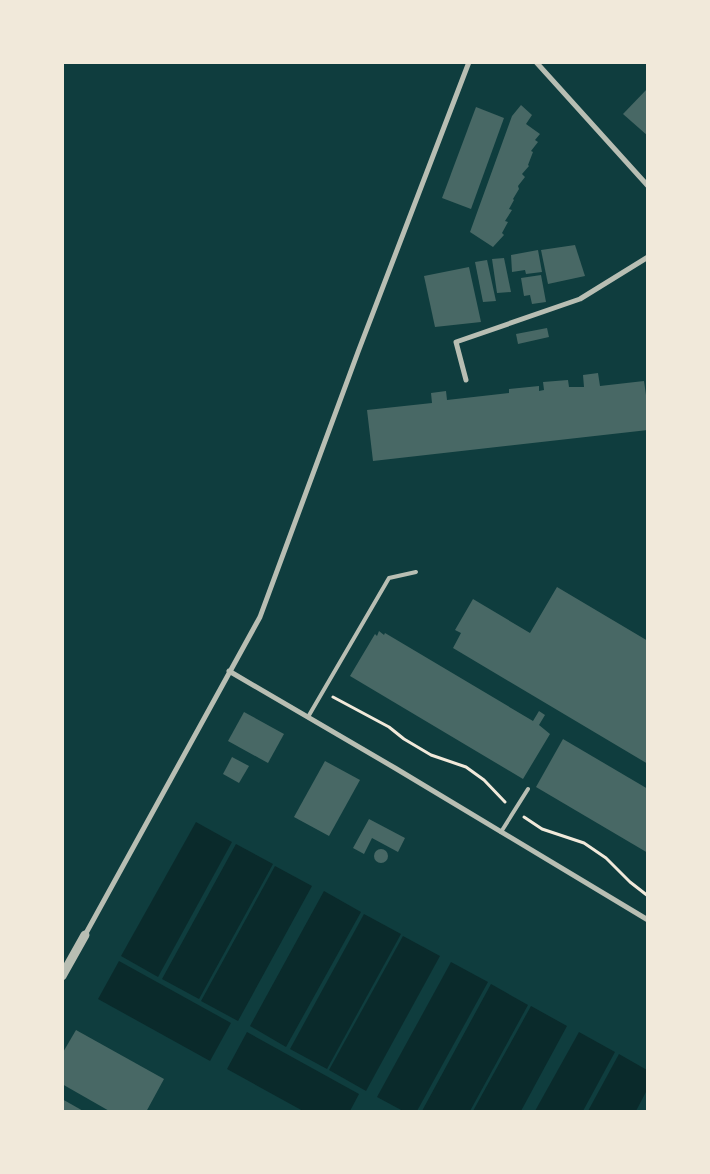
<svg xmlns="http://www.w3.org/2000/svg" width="710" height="1174" font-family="Quicksand,sans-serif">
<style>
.water{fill:#0a2a2b}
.building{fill:#486865}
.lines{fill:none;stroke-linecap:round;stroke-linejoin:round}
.path{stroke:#f1e9da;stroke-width:3}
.service{stroke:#b8beb3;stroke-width:4}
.minor{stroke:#b8beb3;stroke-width:5}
.tertiary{stroke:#b8beb3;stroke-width:9}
</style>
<rect width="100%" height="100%" fill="#0f3d3e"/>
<g class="water">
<polygon points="196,822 232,842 158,977 121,956"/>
<polygon points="236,844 273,864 199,999 162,979"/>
<polygon points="275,866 312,886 238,1021 201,1001"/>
<polygon points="324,891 361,912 286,1047 250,1026"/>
<polygon points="364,914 401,934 327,1069 290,1049"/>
<polygon points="403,936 440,956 366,1091 329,1070"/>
<polygon points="119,961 231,1023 210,1061 98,999"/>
<polygon points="451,962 488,982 417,1111 403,1111 377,1097"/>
<polygon points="491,984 528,1005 470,1111 422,1111"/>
<polygon points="531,1006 567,1026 521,1111 473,1111"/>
<polygon points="247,1032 359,1094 350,1111 303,1111 227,1069"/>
<polygon points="579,1032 615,1052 583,1111 535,1111"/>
<polygon points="619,1054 647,1070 647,1090 636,1111 588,1111"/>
</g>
<g class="building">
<polygon points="648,88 648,136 623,114"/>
<polygon points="521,105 532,115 526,124 540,134 535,140 538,142 531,151 533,152 528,165 529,166 522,174 525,177 518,186 519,189 513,199 514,200 509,209 512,210 505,221 508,222 502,233 504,235 493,247 470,232 512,116"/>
<polygon points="476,107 504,118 471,209 442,198"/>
<polygon points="575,245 585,276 548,284 541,250"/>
<polygon points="538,250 542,272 526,274 525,270 512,272 511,255"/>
<polygon points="504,258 511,292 497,293 492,259"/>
<polygon points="487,260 496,301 483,302 475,262"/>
<polygon points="469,267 481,322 435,327 424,276"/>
<polygon points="541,275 546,302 532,304 530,295 524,296 521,278"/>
<polygon points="547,328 549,337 518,344 516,334"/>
<polygon points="598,373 600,386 644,381 648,409 648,430 373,461 367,410 432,403 431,393 446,391 447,400 509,393 509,389 539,386 539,391 544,390 543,382 568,380 569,387 584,387 583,375"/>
<polygon points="557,587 648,641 648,764 453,648 461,633 455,630 473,599 530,633"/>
<polygon points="379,631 384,635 385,633 533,721 539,711 545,715 539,725 550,734 523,779 350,676 375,634 377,636"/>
<polygon points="244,712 284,734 268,763 228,741"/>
<polygon points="563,739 648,789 648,853 536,787"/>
<polygon points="232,757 249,766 239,783 223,774"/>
<polygon points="325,761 360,780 329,836 294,817"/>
<polygon points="369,819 405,838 398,852 372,838 364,854 353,848"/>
<circle cx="381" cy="856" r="7"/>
<polygon points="76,1030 164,1079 146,1112 111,1112 62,1084 62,1054"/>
<polygon points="62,1099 85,1112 62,1112"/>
</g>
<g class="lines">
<g class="path">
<polyline points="333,697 389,727 404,739 431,755 466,767 484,780 505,802"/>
<polyline points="524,817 542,829 584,843 606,858 630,882 648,896"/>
</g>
<g class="service">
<polyline points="308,717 389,578 416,572"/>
<polyline points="501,832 528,789"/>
</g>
<g class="minor">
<polyline points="536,62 648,186"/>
<polyline points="466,380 456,342 580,299 648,257"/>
<polyline points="229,671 395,768 648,920"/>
<polyline points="85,935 260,617 358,352 469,62"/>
</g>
<polyline class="tertiary" points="62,976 85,935"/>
</g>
<rect width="710" height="1174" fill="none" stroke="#f1e9da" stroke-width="128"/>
</svg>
